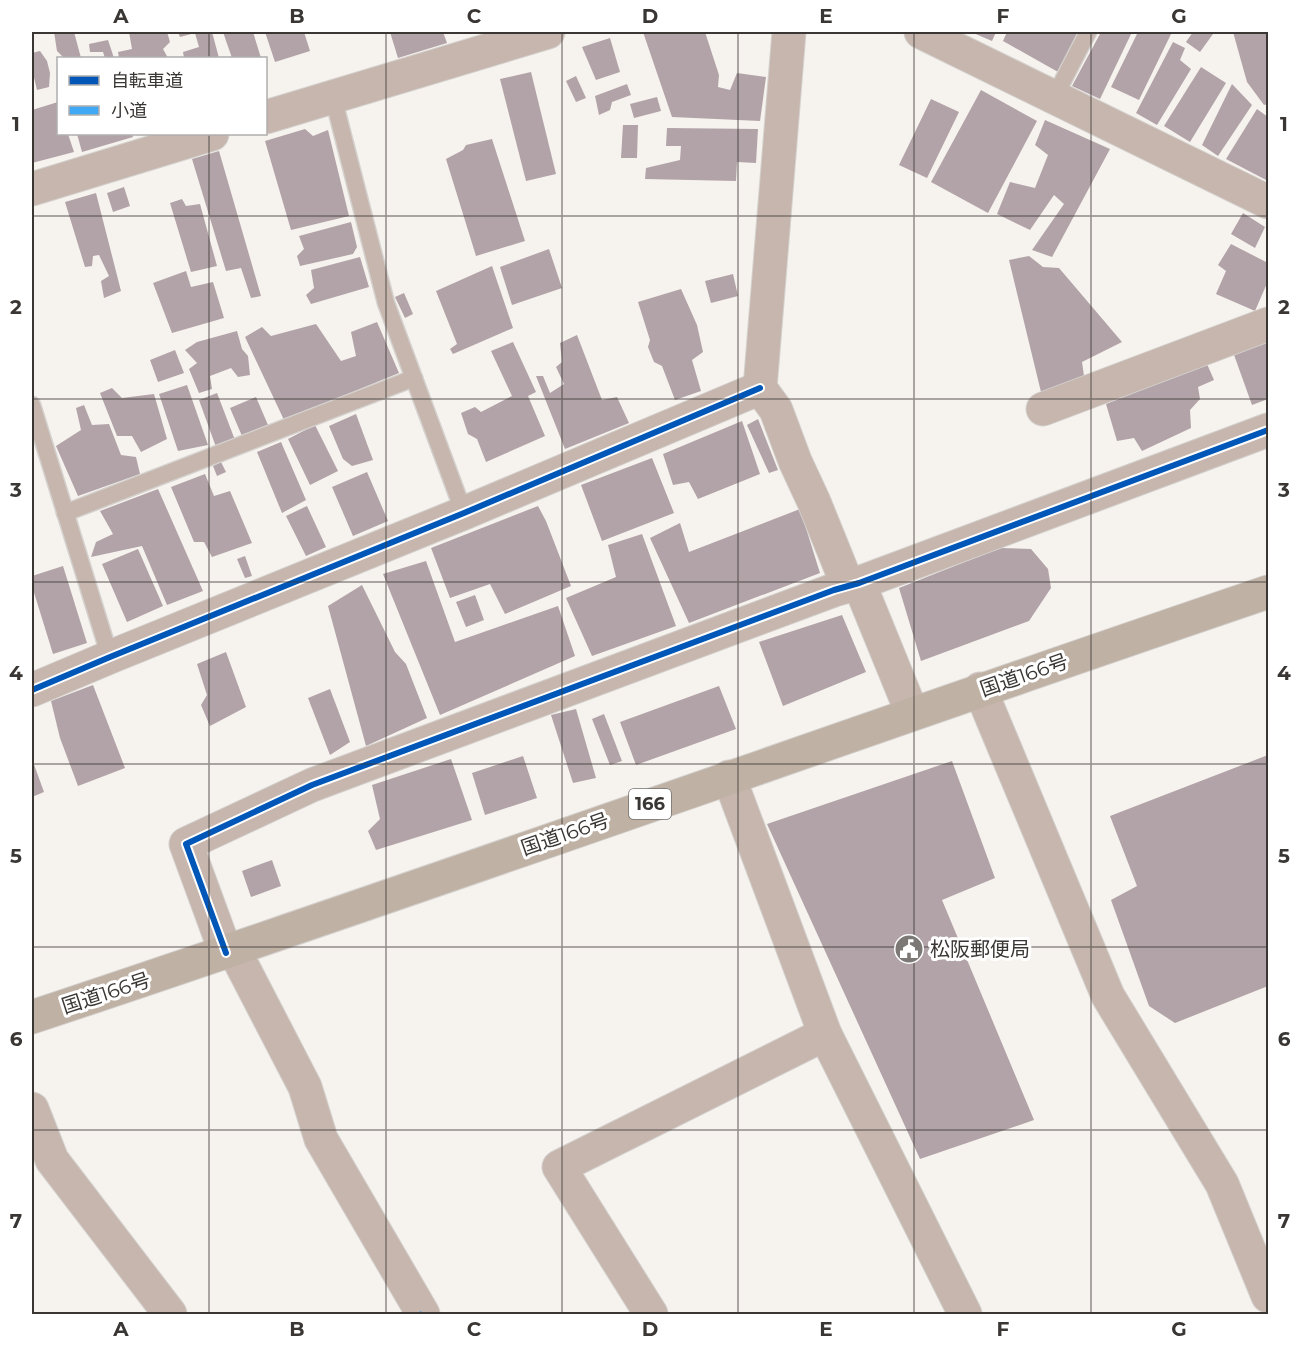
<svg xmlns="http://www.w3.org/2000/svg" width="1300" height="1346" font-family="Montserrat,'Noto Sans JP',sans-serif">
<style>
.building{fill:#b2a3a8}
.lines{fill:none;stroke-linecap:round;stroke-linejoin:round}
.lane-casing{stroke:#d3d0cd;stroke-width:19}
.street-casing{stroke:#d3d0cd;stroke-width:35}
.highway-casing{stroke:#d3d0cd;stroke-width:35}
.lane{stroke:#c6b6ad;stroke-width:16}
.street{stroke:#c6b6ad;stroke-width:33}
.highway{stroke:#bfb1a4;stroke-width:33}
.quiet{stroke:#3fa9f5;stroke-width:4.5;stroke-dasharray:9 4.5;stroke-linecap:butt}
.cycleway-casing{stroke:#fff;stroke-width:10}
.cycleway{stroke:#0057b8;stroke-width:6}
.grid{fill:none;stroke:#3a3634;stroke-width:1.5;stroke-opacity:0.55}
.labels{text-anchor:middle;dominant-baseline:central;stroke-width:6;stroke-linejoin:round;paint-order:stroke}
.shield{fill:#fff;stroke:#757271;stroke-width:1.5}
.shield-label{font-size:18px;font-weight:bold;fill:#3a3634}
.street-label{font-size:20px;fill:#3a3634;stroke:#fff}
.poi-label{font-size:20px;fill:#3a3634;stroke:#fff;text-anchor:start}
.neatline{fill:none;stroke:#3a3634;stroke-width:2}
.grid-label{font-size:20px;text-anchor:middle;font-weight:bold;fill:#3a3634}
</style>
<rect width="100%" height="100%" fill="#f6f2ee"/>
<g class="building">
<polygon points="54,32 74,32 81,58 64,58 57,51"/>
<polygon points="129,32 167,32 170,42 163,49 168,58 119,58 118,52 132,49"/>
<polygon points="178,32 212,32 219,58 184,58 183,52 199,47 195,33 180,37"/>
<polygon points="223,32 253,32 261,58 232,58"/>
<polygon points="265,32 304,32 310,51 275,62"/>
<polygon points="390,32 443,32 447,43 398,58"/>
<polygon points="643,32 705,32 719,75 718,87 730,90 737,73 766,77 760,121 672,117"/>
<polygon points="971,32 996,32 992,41"/>
<polygon points="1007,32 1078,32 1058,72 1003,41"/>
<polygon points="1101,32 1132,32 1100,99 1072,86"/>
<polygon points="1138,32 1172,32 1139,100 1111,87"/>
<polygon points="1193,32 1210,32 1213,34 1200,52 1186,42"/>
<polygon points="1233,32 1268,32 1268,104 1264,105 1247,82"/>
<polygon points="610,38 620,72 596,80 582,47"/>
<polygon points="108,40 114,58 105,58 103,52 90,52 89,44"/>
<polygon points="1173,42 1185,48 1180,60 1191,69 1157,125 1136,113"/>
<polygon points="40,51 47,61 50,73 49,87 37,90 32,69 32,53"/>
<polygon points="1201,67 1226,83 1190,142 1164,126"/>
<polygon points="531,72 556,174 526,181 500,79"/>
<polygon points="576,76 586,98 576,102 566,81"/>
<polygon points="627,84 631,95 612,102 610,110 599,115 595,96"/>
<polygon points="1232,84 1252,105 1218,156 1202,145"/>
<polygon points="981,90 1037,121 988,213 931,182"/>
<polygon points="657,97 661,111 634,118 630,104"/>
<polygon points="931,99 959,112 927,178 899,165"/>
<polygon points="58,102 58,134 68,134 74,152 32,163 32,110"/>
<polygon points="1257,109 1268,117 1268,181 1226,159"/>
<polygon points="1045,120 1110,149 1052,257 1032,250 1064,204 1054,195 1030,230 997,214 1010,182 1035,188 1048,155 1035,145"/>
<polygon points="623,125 638,125 637,158 621,158"/>
<polygon points="667,128 758,129 756,163 737,162 736,181 645,179 646,168 680,160 681,146 666,146"/>
<polygon points="305,129 313,136 328,130 349,216 291,230 265,141"/>
<polygon points="77,134 132,134 133,137 82,152"/>
<polygon points="492,139 525,241 476,256 446,159 463,150 466,145"/>
<polygon points="219,151 261,296 251,298 241,268 226,271 192,159"/>
<polygon points="124,187 130,206 113,212 107,193"/>
<polygon points="96,193 121,291 104,298 101,281 109,276 99,255 93,256 92,266 85,267 65,202"/>
<polygon points="182,199 186,206 200,204 217,266 191,272 170,203"/>
<polygon points="1243,213 1265,227 1255,248 1231,234"/>
<polygon points="351,222 357,247 353,254 300,266 297,256 304,249 299,236"/>
<polygon points="1231,244 1268,263 1268,281 1255,311 1216,294 1226,271 1218,265"/>
<polygon points="549,249 562,288 512,305 500,267"/>
<polygon points="1029,256 1043,267 1059,268 1122,342 1082,362 1084,376 1061,387 1041,392 1009,260"/>
<polygon points="360,257 369,287 311,304 306,295 314,288 311,270"/>
<polygon points="492,266 513,328 453,354 450,349 457,344 436,291"/>
<polygon points="186,271 191,287 213,282 224,318 172,333 153,283"/>
<polygon points="733,274 738,296 711,303 705,281"/>
<polygon points="681,289 697,325 703,352 692,360 701,391 675,400 662,366 654,362 648,347 650,340 638,302"/>
<polygon points="404,293 413,314 405,318 395,297"/>
<polygon points="377,322 399,373 284,420 245,337 262,327 271,336 316,324 341,361 356,356 351,332"/>
<polygon points="237,331 242,349 248,356 250,375 238,377 231,368 210,376 212,389 199,393 189,369 197,363 185,350 197,342"/>
<polygon points="577,335 602,400 617,397 629,423 565,449 536,376 543,376 550,393 564,384 556,367 562,362 560,343"/>
<polygon points="1268,339 1268,399 1252,405 1233,352"/>
<polygon points="513,342 536,392 528,396 545,436 486,462 477,439 468,434 461,413 475,407 481,412 512,396 491,351"/>
<polygon points="175,350 184,373 158,382 150,360"/>
<polygon points="1207,364 1214,380 1198,387 1200,399 1190,410 1191,428 1142,451 1134,438 1117,441 1106,404"/>
<polygon points="187,385 208,445 178,451 159,394"/>
<polygon points="112,388 122,398 154,394 167,439 141,452 132,436 117,436 100,393"/>
<polygon points="217,393 235,440 216,447 199,400"/>
<polygon points="256,397 268,425 242,436 230,408"/>
<polygon points="84,405 92,425 109,424 121,455 136,457 140,474 78,496 56,446 81,430 76,408"/>
<polygon points="356,414 373,460 352,466 343,459 329,426"/>
<polygon points="758,419 778,470 769,473 747,425"/>
<polygon points="742,421 760,474 698,499 689,482 673,485 663,454"/>
<polygon points="315,425 338,471 310,485 288,439"/>
<polygon points="281,442 306,500 282,513 257,452"/>
<polygon points="652,458 674,513 602,541 581,485"/>
<polygon points="221,462 226,472 217,476 213,466"/>
<polygon points="367,472 388,521 353,536 332,487"/>
<polygon points="205,474 214,496 230,491 252,543 212,557 204,542 194,542 171,487"/>
<polygon points="158,489 203,591 167,605 142,546 91,557 96,542 113,534 100,511"/>
<polygon points="307,506 326,547 306,556 286,516"/>
<polygon points="538,506 546,521 571,586 505,614 490,584 450,598 431,548"/>
<polygon points="800,509 820,573 689,623 650,538 680,523 689,552"/>
<polygon points="642,534 676,626 592,656 566,598 616,577 608,545"/>
<polygon points="1000,548 1031,549 1048,569 1051,588 1029,621 921,661 899,588"/>
<polygon points="138,549 163,606 127,622 102,564"/>
<polygon points="245,556 252,576 245,578 237,559"/>
<polygon points="426,561 455,642 558,606 575,656 440,715 383,574"/>
<polygon points="63,566 87,643 53,654 32,586 32,576"/>
<polygon points="362,585 395,652 406,664 427,718 366,746 328,606"/>
<polygon points="475,595 484,620 466,627 456,602"/>
<polygon points="842,615 866,672 783,706 759,642"/>
<polygon points="226,652 246,707 210,726 201,705 207,695 197,664"/>
<polygon points="93,685 125,768 78,786 60,738 51,701"/>
<polygon points="719,686 736,729 636,765 620,722"/>
<polygon points="330,689 350,742 330,755 308,698"/>
<polygon points="576,709 596,778 573,783 551,715"/>
<polygon points="604,714 622,761 610,765 592,719"/>
<polygon points="1268,755 1268,986 1175,1023 1149,1006 1111,900 1137,886 1110,816"/>
<polygon points="523,756 537,798 485,815 472,773"/>
<polygon points="32,759 44,792 32,797"/>
<polygon points="451,759 472,820 376,850 368,831 380,819 372,785"/>
<polygon points="952,761 995,878 942,900 1034,1120 920,1159 767,824"/>
<polygon points="272,860 281,886 251,897 242,871"/>
</g>
<g class="lines">
<g class="lane-casing">
<g id="lane">
<polyline points="1055,96 1088,32"/>
<polyline points="333,97 386,303 464,513"/>
<polyline points="32,405 110,657"/>
<polyline points="65,513 414,378"/>
</g>
</g>
<g class="street-casing">
<g id="street">
<polyline points="789,32 760,388 776,410 795,461 814,502 848,586"/>
<polyline points="921,32 1268,202"/>
<polyline points="266,117 548,32"/>
<polyline points="32,189 212,134"/>
<polyline points="1043,409 1268,324"/>
<polyline points="859,583 912,713"/>
<polyline points="980,689 1108,996 1222,1184 1268,1296"/>
<polyline points="32,690 110,657 464,513 760,388"/>
<polyline points="729,777 825,1034 965,1314"/>
<polyline points="234,950 305,1087 321,1139 423,1314"/>
<polyline points="226,953 186,844 312,785 834,590 859,583 1268,430"/>
<polyline points="32,1109 52,1160 170,1314"/>
<polyline points="651,1314 559,1167 825,1034"/>
</g>
</g>
<g class="highway-casing">
<path id="highway" d="M32,1017C445,880 855,732 1268,592"/>
</g>
<use href="#lane" class="lane"/>
<use href="#street" class="street"/>
<use href="#highway" class="highway"/>
<polyline class="quiet" points="420,1314 422,1313"/>
<g class="cycleway-casing">
<g id="cycleway">
<polyline points="32,690 110,657 464,513 760,388"/>
<polyline points="226,953 186,844 312,785 834,590 859,583 1268,430"/>
</g>
</g>
<use href="#cycleway" class="cycleway"/>
</g>
<path class="grid" d="M209,32V58M386,32V1314M562,32V1314M738,32V1314M914,32V1314M1091,32V1314M209,134V1314M32,216H1268M32,399H1268M32,582H1268M32,764H1268M32,947H1268M32,1130H1268"/>
<defs>
<g id="civic-disc" transform="scale(1.5)"><circle r="9.5" fill="#7c7875" stroke="#fff"/><path d="M-.6-6.5H3V-4.5H.6V-3L4-1V1h2V6H-6V1h2V-1L-.6-3ZM-1.2 2.5V6h2.4V2.5Z" fill="#fff"/></g>
</defs>
<g fill-rule="evenodd">
<use href="#civic-disc" x="909" y="949"/>
</g>
<g class="labels">
<rect class="shield" x="629" y="789" width="42" height="30" rx="4.5"/>
<g class="shield-label">
<text x="650" y="804">166</text>
</g>
<g class="street-label">
<text transform="translate(1024 675) rotate(-19)">国道166号</text>
<text transform="translate(565 834) rotate(-19)">国道166号</text>
<text transform="translate(106 993) rotate(-18)">国道166号</text>
</g>
<g class="poi-label">
<text x="930" y="949">松阪郵便局</text>
</g>
</g>
<rect width="1300" height="1346" fill="none" stroke="#ffffff" stroke-width="66"/>
<rect x="57" y="57" width="210" height="78" fill="#ffffff" stroke="#b0afae" stroke-width="1.5"/>
<rect x="69" y="76" width="30" height="9" fill="#0057b8" stroke="#b0afae" stroke-width="1.5"/>
<text x="111" y="87" font-size="18" fill="#3a3634">自転車道</text>
<rect x="69" y="106" width="30" height="9" fill="#3fa9f5" stroke="#b0afae" stroke-width="1.5"/>
<text x="111" y="117" font-size="18" fill="#3a3634">小道</text>
<rect x="33" y="33" width="1234" height="1280" class="neatline"/>
<g class="grid-label">
<text x="121" y="23">A</text>
<text x="297" y="23">B</text>
<text x="474" y="23">C</text>
<text x="650" y="23">D</text>
<text x="826" y="23">E</text>
<text x="1003" y="23">F</text>
<text x="1179" y="23">G</text>
<text x="16" y="131">1</text>
<text x="1284" y="131">1</text>
<text x="16" y="314">2</text>
<text x="1284" y="314">2</text>
<text x="16" y="497">3</text>
<text x="1284" y="497">3</text>
<text x="16" y="680">4</text>
<text x="1284" y="680">4</text>
<text x="16" y="863">5</text>
<text x="1284" y="863">5</text>
<text x="16" y="1046">6</text>
<text x="1284" y="1046">6</text>
<text x="16" y="1228">7</text>
<text x="1284" y="1228">7</text>
<text x="121" y="1336">A</text>
<text x="297" y="1336">B</text>
<text x="474" y="1336">C</text>
<text x="650" y="1336">D</text>
<text x="826" y="1336">E</text>
<text x="1003" y="1336">F</text>
<text x="1179" y="1336">G</text>
</g>
</svg>
